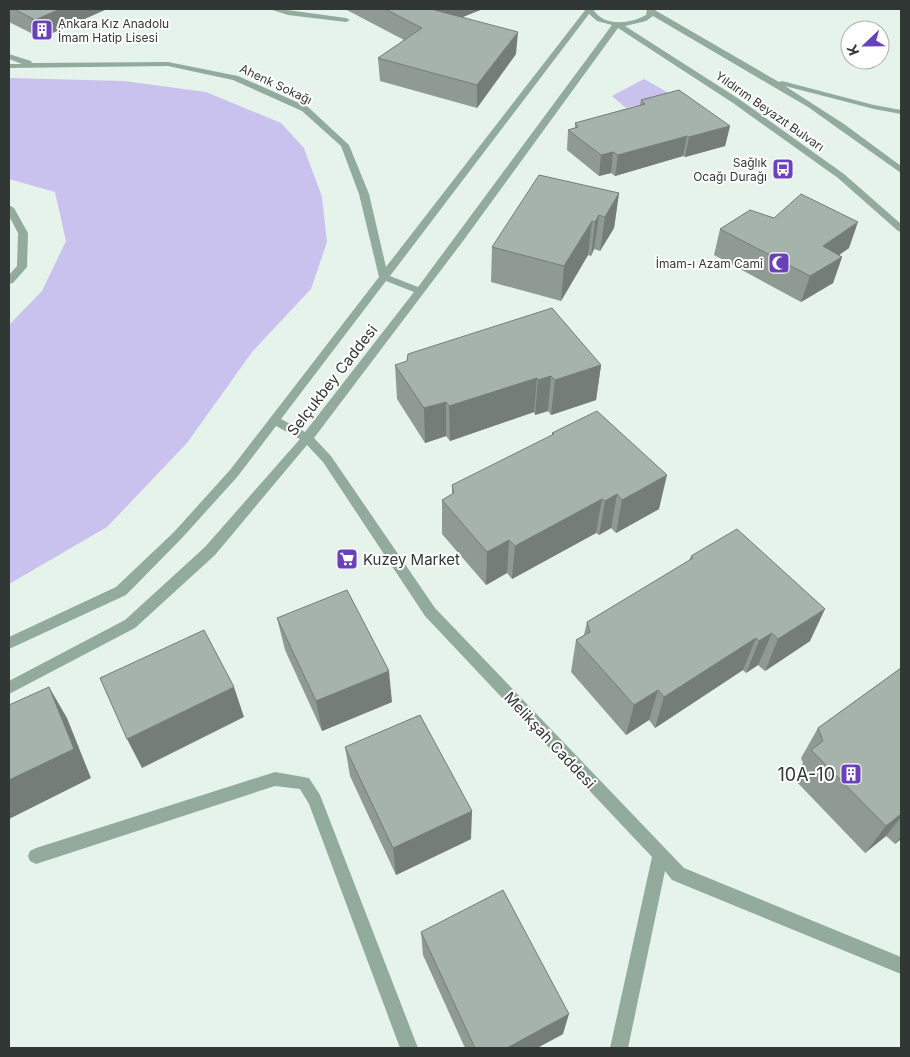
<svg xmlns="http://www.w3.org/2000/svg" width="910" height="1057" font-family="Inter,sans-serif">
<style>
.green{fill:#c9c1ee}
.lines{fill:none;stroke-linecap:round;stroke-linejoin:round}
.minor{fill:#92ab9c;fill-rule:evenodd}
.wall{fill:#8f9a93}
.shaded-wall{fill:#747d78}
.building{fill:#a6b3ab;stroke:#747d78}
.labels{text-anchor:middle;dominant-baseline:central;stroke-width:4;stroke-linejoin:round;paint-order:stroke}
.far-poi-label{font-size:12px;fill:#313734;stroke:#fff;text-anchor:end}
.far-street-label{font-size:12px;fill:#313734;stroke:#fff}
.street-label{font-size:15px;fill:#313734;stroke:#fff}
.poi-label{font-size:15px;fill:#313734;stroke:#fff;text-anchor:start}
.near-poi-label{font-size:18px;fill:#313734;stroke:#fff;text-anchor:end}
</style>
<rect width="100%" height="100%" fill="#e5f3eb"/>
<g class="green">
<polygon points="9,78 124,81 206,92 281,123 304,148 322,197 327,242 311,289 252,352 187,443 107,527 9,584 9,325 42,291 66,241 55,192 9,179"/>
<polygon points="644,79 674,96 626,108 612,96"/>
</g>
<g class="lines">
<g class="minor">
<polygon points="269,9 280,9 346,18 350,20 346,22 288,15"/>
<path d="M586,9H593C603,27 630,24 646,15L647,9H653L779,82L782,81L874,105L901,110V114L874,109L785,86L844,124L901,166V173L808,107L653,16L646,21L625,26L739,99L844,174L901,224V232L898,231L838,178L733,103L618,28L463,241L314,438L331,456L435,608L684,868L901,957V974L672,880L665,871L628,1048H610L652,857L425,616L323,462L307,445L215,555L135,628L9,694V681L125,620L205,547L300,439L276,426L238,476L182,538L126,595L9,649V637L116,587L174,532L230,470L379,277L359,194L341,146L302,111L233,80L168,66L9,68V64H22L9,59V54L31,61L32,63L168,62L238,76L308,107L349,145L369,194L386,267ZM589,14L597,21L612,25L418,287L390,276ZM386,281L414,292L305,432L281,419Z"/>
<polygon points="9,205 14,208 28,233 27,267 13,283 9,284 9,275 17,266 18,233 9,216"/>
<polygon points="275,772 309,778 320,795 418,1048 400,1048 309,804 300,789 275,786 36,864 30,861 28,856 30,851 36,848"/>
</g>
</g>
<g class="wall">
<polygon points="9,9 107,9 41,38 9,22"/>
<polygon points="345,9 483,9 462,17 516,54 477,108 380,81 378,58 404,40"/>
<polygon points="641,100 730,126 725,146 685,157 683,156 615,176 611,173 599,176 567,150 568,130 575,128 575,123 640,105"/>
<polygon points="619,193 614,228 600,251 594,249 591,256 588,255 561,301 491,282 492,247"/>
<polygon points="774,218 849,248 839,255 842,257 833,283 801,302 714,255 720,229"/>
<polygon points="395,365 601,365 596,400 551,415 548,411 535,415 534,412 450,441 446,436 425,443 397,399"/>
<polygon points="552,433 659,509 616,533 611,528 599,535 596,533 512,579 507,573 486,585 442,534 442,500 452,494 452,485 552,436"/>
<polygon points="691,556 810,641 765,671 758,665 746,673 743,670 655,728 649,720 626,735 571,672 576,640 584,635 587,622 689,561"/>
<polygon points="277,618 392,702 322,731 285,650"/>
<polygon points="901,668 901,839 895,844 886,836 865,853 794,779 803,763 801,758 818,728"/>
<polygon points="345,747 471,839 396,875 350,776"/>
<polygon points="421,932 563,1034 537,1048 465,1048 423,955"/>
</g>
<g class="shaded-wall">
<polygon points="60,9 107,9 41,38 35,20"/>
<polygon points="429,9 483,9 430,30"/>
<polygon points="518,32 516,54 477,108 477,85"/>
<polygon points="730,126 725,146 685,157 689,137"/>
<polygon points="687,136 683,156 615,176 618,155"/>
<polygon points="613,152 611,173 599,176 601,155"/>
<polygon points="619,193 614,228 600,251 605,217"/>
<polygon points="599,215 594,249 591,256 595,222"/>
<polygon points="592,221 588,255 561,301 564,266"/>
<polygon points="858,222 849,248 815,272 823,246"/>
<polygon points="842,257 833,283 801,302 810,276"/>
<polygon points="601,365 596,400 551,415 555,380"/>
<polygon points="551,376 548,411 535,415 538,380"/>
<polygon points="537,378 534,412 450,441 449,406"/>
<polygon points="446,402 446,436 425,443 424,408"/>
<polygon points="667,475 659,509 616,533 622,500"/>
<polygon points="617,494 611,528 599,535 605,501"/>
<polygon points="602,499 596,533 512,579 515,546"/>
<polygon points="509,540 507,573 486,585 487,552"/>
<polygon points="825,609 810,641 765,671 778,639"/>
<polygon points="772,633 758,665 746,673 759,641"/>
<polygon points="756,638 743,670 655,728 664,697"/>
<polygon points="389,671 392,702 322,731 316,701"/>
<polygon points="49,687 67,718 91,778 9,819 9,780"/>
<polygon points="234,687 244,717 142,768 127,739"/>
<polygon points="658,690 649,720 626,735 634,705"/>
<polygon points="472,811 471,839 396,875 393,848"/>
<polygon points="901,814 901,817 886,836 865,853 886,826"/>
<polygon points="901,836 901,839 895,844"/>
<polygon points="569,1014 563,1034 537,1048 507,1048"/>
</g>
<g class="building">
<polygon points="14,9 60,9 35,20"/>
<polygon points="385,9 431,9 518,32 477,85 378,58 422,28"/>
<polygon points="679,90 730,126 689,137 687,136 618,155 613,152 601,155 568,130 578,127 575,123 645,104 641,100"/>
<polygon points="539,175 619,193 605,217 599,215 595,222 592,221 564,266 492,247"/>
<polygon points="801,194 858,222 823,246 842,257 810,276 720,229 750,210 774,218"/>
<polygon points="552,308 601,365 555,380 551,376 538,380 537,378 449,406 446,402 424,408 395,365 407,361 408,354"/>
<polygon points="597,411 667,475 622,500 617,494 605,501 602,499 515,546 509,540 487,552 442,500 454,493 452,485 554,434 552,433"/>
<polygon points="737,529 825,609 778,639 772,633 759,641 756,638 664,697 658,690 634,705 576,640 590,632 587,622 693,558 691,556"/>
<polygon points="347,590 389,671 316,701 277,618"/>
<polygon points="204,630 234,687 127,739 100,678"/>
<polygon points="901,668 901,814 886,826 811,750 823,741 818,728"/>
<polygon points="49,687 74,749 9,780 9,705"/>
<polygon points="420,715 472,811 393,848 345,747"/>
<polygon points="503,890 569,1014 507,1048 475,1048 421,932"/>
</g>
<defs>
<g id="building-square" transform="scale(1.125)"><rect x="-9" y="-9" width="18" height="18" rx="4" fill="#6942ba" stroke="#fff"/><path d="M-4-6H4V6H1V3H-1V6H-4ZM-2.5-4.3h1.7v1.8h-1.7ZM.8-4.3h1.7v1.8H.8ZM-2.5-1h1.7V.8h-1.7ZM.8-1h1.7V.8H.8Z" fill="#fff"/></g>
<g id="bus-square" transform="scale(1.125)"><rect x="-9" y="-9" width="18" height="18" rx="4" fill="#6942ba" stroke="#fff"/><path d="M-5-6H5V4H4V6H2V4H-2V6H-4V4H-5ZM-3.5-4V0h7V-4ZM-3.5 1.2v1.5H-2V1.2ZM2 1.2v1.5H3.5V1.2Z" fill="#fff"/></g>
<g id="mosque-square" transform="scale(1.125)"><rect x="-9" y="-9" width="18" height="18" rx="4" fill="#6942ba" stroke="#fff"/><path d="M3.5-4.9A6 6 0 1 0 3.5 4.9A5 5 0 1 1 3.5-4.9Z" fill="#fff"/></g>
<g id="supermarket-square" transform="scale(1.125)"><rect x="-9" y="-9" width="18" height="18" rx="4" fill="#6942ba" stroke="#fff"/><path d="M-6-5.5h2.5l.6 2H6L4.5 2H-2.5L-4.4-4H-6ZM-1.5 3.2a1.3 1.3 0 1 0 .1 0ZM3 3.2a1.3 1.3 0 1 0 .1 0Z" fill="#fff"/></g>
</defs>
<g fill-rule="evenodd">
<use href="#building-square" x="42" y="30"/>
<use href="#bus-square" x="783" y="169"/>
<use href="#mosque-square" x="779" y="263"/>
<use href="#supermarket-square" x="347" y="559"/>
<use href="#building-square" x="851" y="774"/>
</g>
<g class="labels">
<g class="far-poi-label">
<text x="58" y="23" text-anchor="start">Ankara Kız Anadolu<tspan x="58" dy="14">İmam Hatip Lisesi</tspan></text>
<text x="767" y="162">Sağlık<tspan x="767" dy="14">Ocağı Durağı</tspan></text>
<text x="763" y="263">İmam-ı Azam Cami</text>
</g>
<g class="far-street-label">
<text transform="translate(276 84) rotate(25)">Ahenk Sokağı</text>
<text transform="translate(770 111) rotate(35)">Yıldırım Beyazıt Bulvarı</text>
</g>
<g class="street-label">
<text transform="translate(332 380) rotate(-52)">Selçukbey Caddesi</text>
<text transform="translate(550 740) rotate(47)">Melikşah Caddesi</text>
</g>
<g class="poi-label">
<text x="363" y="559">Kuzey Market</text>
</g>
<g class="near-poi-label">
<text x="835" y="774">10A-10</text>
</g>
</g>
<rect width="910" height="1057" fill="none" stroke="#313734" stroke-width="20"/>
<g transform="translate(865 45) rotate(248)"><circle r="24" fill="#ffffff" stroke="#adafae"/>
<path d="M0-4L9 19L0 12L-9 19Z" fill="#6942ba"/>
<text y="-8" font-size="14" font-weight="bold" text-anchor="middle" fill="#313734">K</text>
</g>
</svg>
